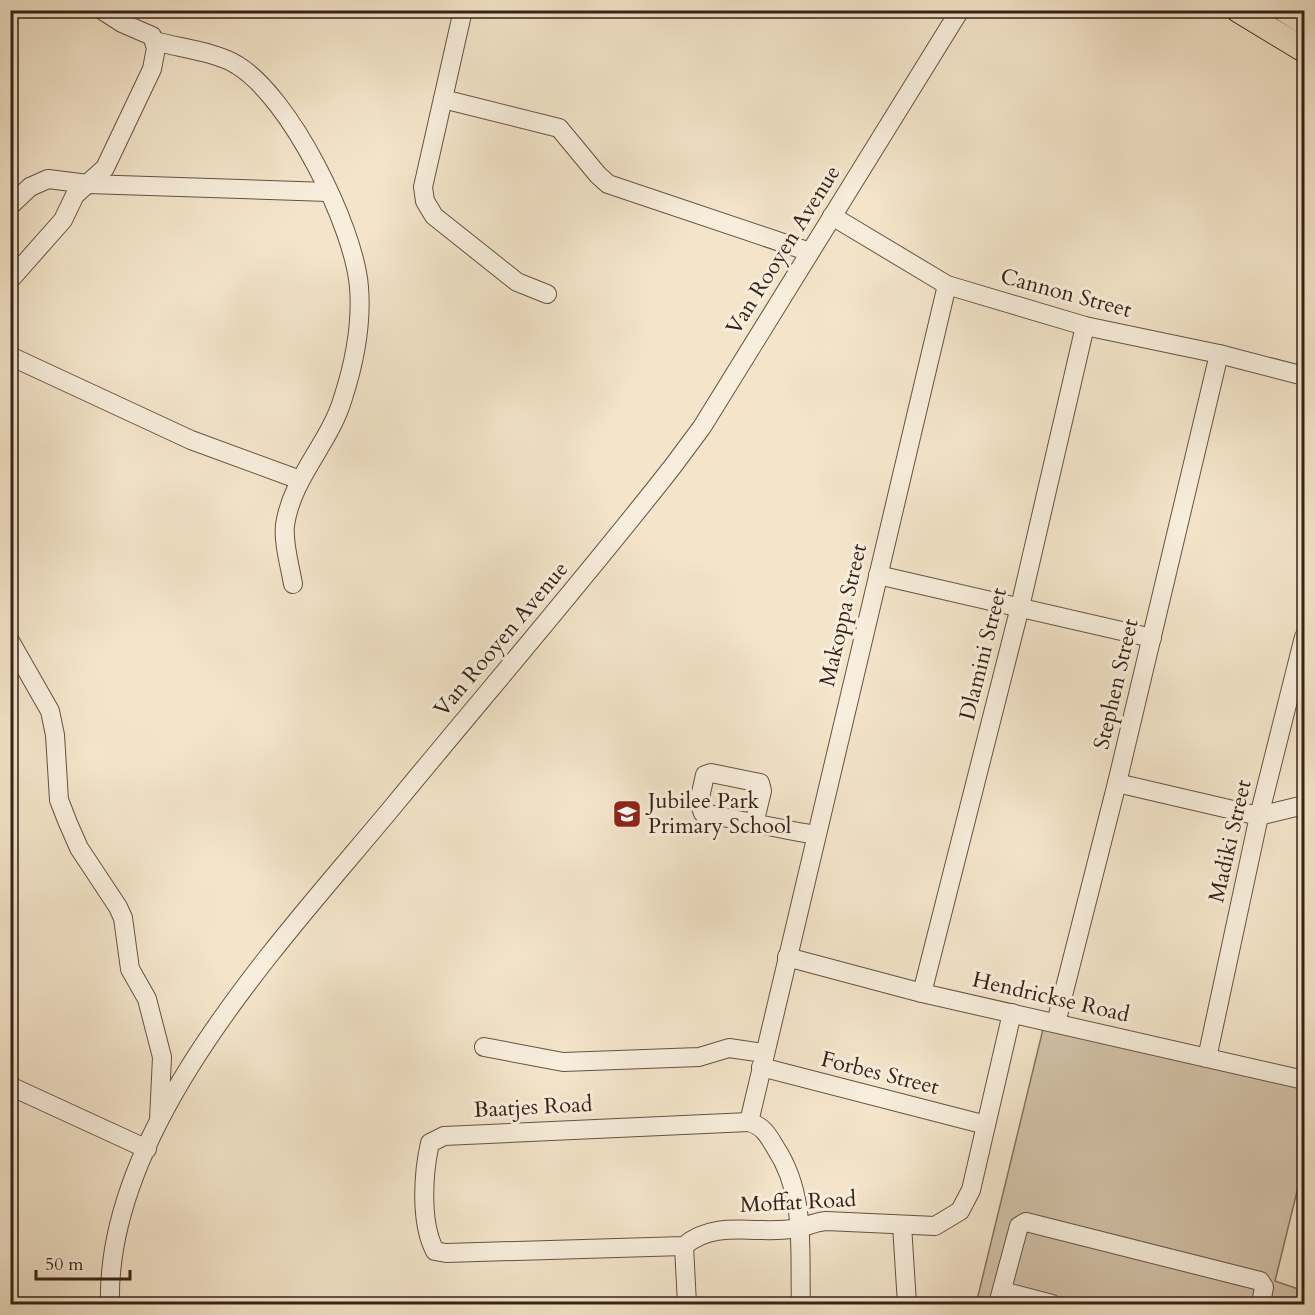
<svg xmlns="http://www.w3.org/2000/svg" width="1315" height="1315" font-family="Cardo,serif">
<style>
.green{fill:#d4c4ab;stroke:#867260;stroke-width:1.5}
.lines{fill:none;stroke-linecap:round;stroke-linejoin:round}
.minor-casing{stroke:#665243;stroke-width:20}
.major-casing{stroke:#372116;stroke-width:26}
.minor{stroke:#f8eedd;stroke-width:18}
.major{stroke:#f4e5ca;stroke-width:24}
.labels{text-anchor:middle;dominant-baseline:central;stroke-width:6;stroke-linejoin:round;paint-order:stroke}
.street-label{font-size:22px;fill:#372116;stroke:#f8eedd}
.poi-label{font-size:22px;fill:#372116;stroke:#f8eedd;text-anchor:start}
</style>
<rect width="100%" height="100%" fill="#f4e5ca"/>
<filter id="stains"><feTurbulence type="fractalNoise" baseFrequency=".00333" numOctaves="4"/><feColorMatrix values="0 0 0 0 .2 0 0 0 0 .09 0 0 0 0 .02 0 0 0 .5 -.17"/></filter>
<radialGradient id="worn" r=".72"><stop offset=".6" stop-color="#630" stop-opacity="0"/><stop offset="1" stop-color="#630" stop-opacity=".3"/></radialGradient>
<polygon class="green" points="1045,1021 1304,1080 1304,1163 1275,1281 1304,1291 1304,1304 976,1304"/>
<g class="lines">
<g class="minor-casing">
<g id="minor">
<polyline points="463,10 423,187 425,201 434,216 517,282 547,294"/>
<path d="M155,41C179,48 217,52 237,65C290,97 354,226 359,287C362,325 355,361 343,398C330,443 292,477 285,525C283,543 290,566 293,584"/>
<polyline points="443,99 559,128 598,175 608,184 810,252"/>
<polyline points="10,206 30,187 48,179 88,184 328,192"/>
<polyline points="832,216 947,285 1085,326 1219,354 1304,376"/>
<polyline points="10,280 63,220 75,195 105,168 152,69 156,48 152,36 122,23 102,10"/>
<polyline points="10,356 191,440 300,480"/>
<polyline points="878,575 1152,638"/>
<polyline points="10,641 50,711 55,735 59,800 68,823 79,848 118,907 123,918 130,969 147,999 162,1057 159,1120"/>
<polyline points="1117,783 1259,816 1304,805"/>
<path d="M754,824L762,791L760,783L711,773L705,775L699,802L703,813L708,814C744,821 780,829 816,835"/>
<polyline points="787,957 922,993 1304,1080"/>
<polyline points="922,993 1020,607 1085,326"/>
<polyline points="1056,1023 1117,783 1219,354"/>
<polyline points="484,1047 563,1062 699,1057 729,1048 764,1053"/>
<polyline points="1207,1058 1259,816 1304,637"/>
<polyline points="761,1067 986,1125"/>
<polyline points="10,1086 147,1149"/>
<path d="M749,1122L444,1136L430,1143C423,1174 420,1223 435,1251L446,1253L684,1246C716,1218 760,1236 798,1228C808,1226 815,1222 826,1221L935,1226L960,1211L971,1190L1012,1013"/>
<polyline points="902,1225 907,1304"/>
<polyline points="684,1246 687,1304"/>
<polyline points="1002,1291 1052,1304"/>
<path d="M110,1304C105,1124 286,936 395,804C488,691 583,581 673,466L702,427L960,10"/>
<path d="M801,1304C799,1249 807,1195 775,1147C768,1135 763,1126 749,1122L947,285"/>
<polyline points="998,1304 1019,1226 1026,1222 1260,1281 1264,1287 1261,1304"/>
</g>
</g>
<g class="major-casing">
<g id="major">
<polyline points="1238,10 1304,50"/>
<polyline points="1285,10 1304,22"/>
</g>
</g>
<use href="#minor" class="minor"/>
<use href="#major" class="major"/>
</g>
<defs>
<g id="school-square" transform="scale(1.5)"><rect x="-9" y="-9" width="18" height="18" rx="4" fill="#8f2418" stroke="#f8eedd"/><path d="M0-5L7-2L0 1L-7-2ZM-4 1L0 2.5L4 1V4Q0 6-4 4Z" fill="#fff"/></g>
</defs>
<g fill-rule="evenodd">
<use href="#school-square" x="627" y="814"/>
</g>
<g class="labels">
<g class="street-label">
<text transform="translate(783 250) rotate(-58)">Van Rooyen Avenue</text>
<text transform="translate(1066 293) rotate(15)">Cannon Street</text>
<text transform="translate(843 615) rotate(-77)">Makoppa Street</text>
<text transform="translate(501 639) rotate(-50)">Van Rooyen Avenue</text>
<text transform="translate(983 654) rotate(-76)">Dlamini Street</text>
<text transform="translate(1116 684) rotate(-77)">Stephen Street</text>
<text transform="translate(1230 841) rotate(-77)">Madiki Street</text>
<text transform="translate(1051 997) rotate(13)">Hendrickse Road</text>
<text transform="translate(880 1073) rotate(14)">Forbes Street</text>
<text transform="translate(533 1107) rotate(-3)">Baatjes Road</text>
<text transform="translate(798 1202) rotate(-3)">Moffat Road</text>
</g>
<g class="poi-label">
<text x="648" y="801">Jubilee Park<tspan x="648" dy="25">Primary School</tspan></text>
</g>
</g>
<rect width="1315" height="1315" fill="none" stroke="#f4e5ca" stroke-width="36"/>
<rect x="12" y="12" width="1291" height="1291" fill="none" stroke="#372116" stroke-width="3"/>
<rect x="18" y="18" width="1279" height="1279" fill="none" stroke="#372116" stroke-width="1.5"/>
<path d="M36 1270v9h94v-9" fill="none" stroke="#372116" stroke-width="3"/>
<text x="45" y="1270" font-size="18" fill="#372116" stroke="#f8eedd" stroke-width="4.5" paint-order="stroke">50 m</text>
<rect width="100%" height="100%" filter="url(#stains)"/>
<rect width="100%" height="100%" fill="url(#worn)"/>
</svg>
